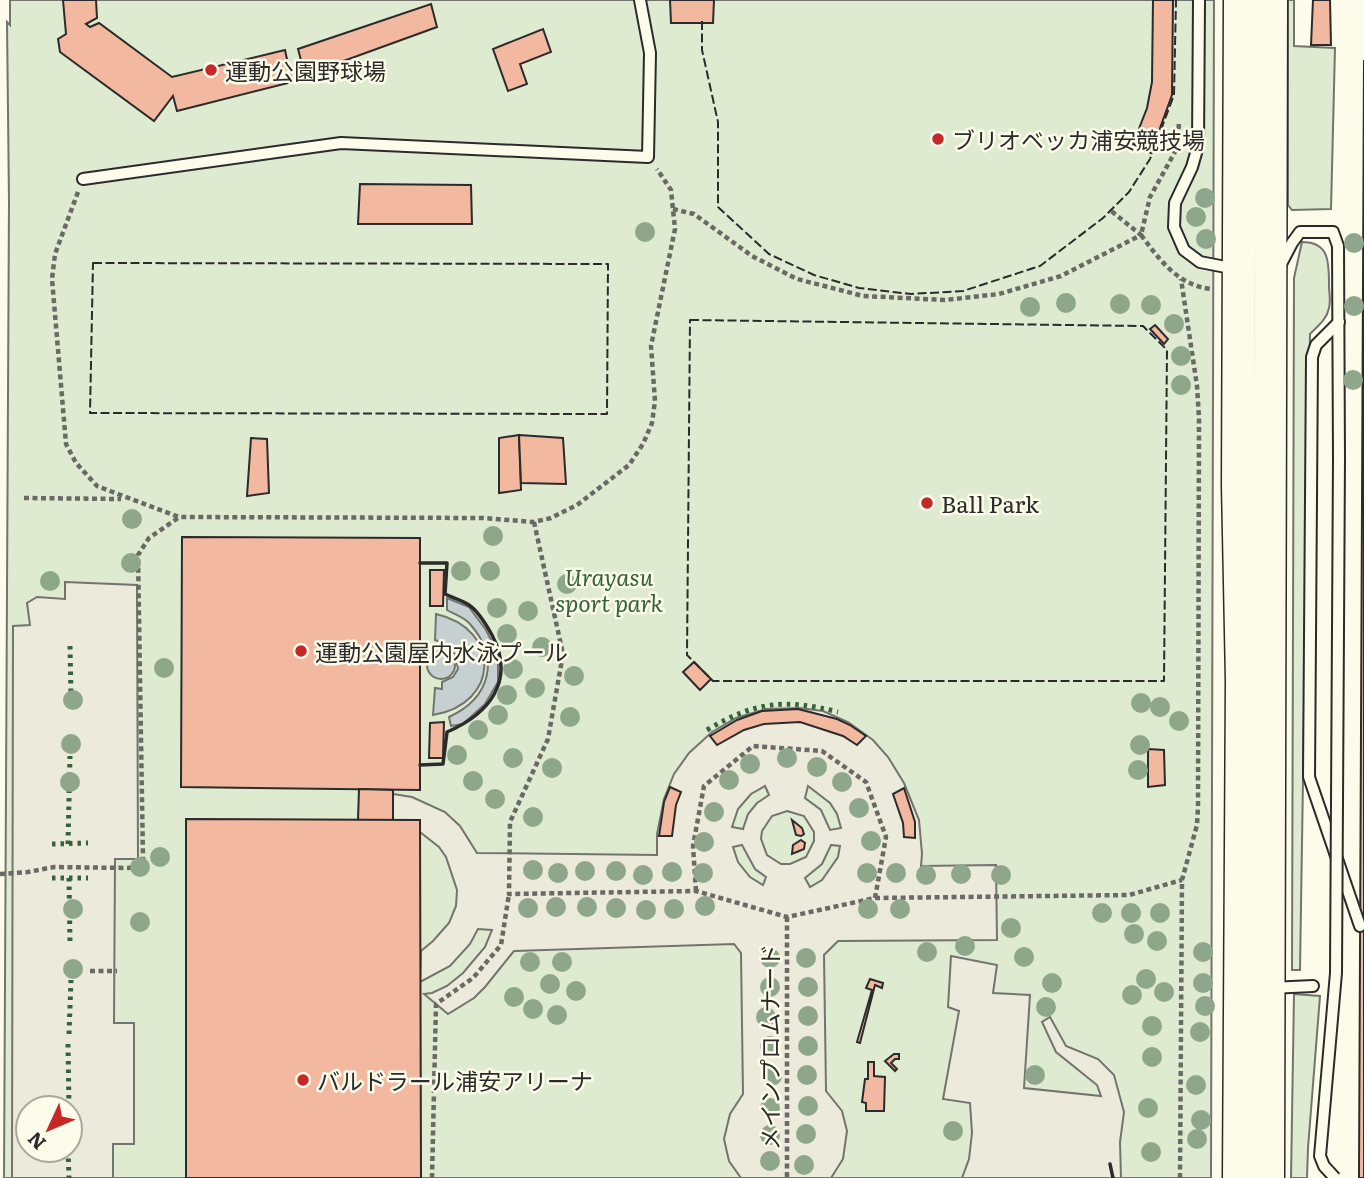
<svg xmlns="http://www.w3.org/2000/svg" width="1364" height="1178" font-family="Literata,'Noto Sans JP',serif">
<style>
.green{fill:#deebd1;stroke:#74746e;stroke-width:2;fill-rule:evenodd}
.parking{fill:#eceadb;stroke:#74746e;stroke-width:2;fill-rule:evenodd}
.water{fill:#c7d0d0;stroke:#74746e;stroke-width:2}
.building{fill:#f2b8a0;stroke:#2b2b2b;stroke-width:2}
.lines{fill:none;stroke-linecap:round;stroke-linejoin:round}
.lane-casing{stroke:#2b2b2b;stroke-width:14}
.secondary-casing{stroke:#2b2b2b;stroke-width:35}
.path{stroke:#6a6964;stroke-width:4.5;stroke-dasharray:5 3.5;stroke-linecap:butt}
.lane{stroke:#fdfbea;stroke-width:10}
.secondary{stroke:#fdfbea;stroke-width:32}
.lane-bridge-casing{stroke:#2b2b2b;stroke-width:14;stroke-linecap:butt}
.lane-bridge{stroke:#fdfbea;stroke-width:10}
.hedge{stroke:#34623c;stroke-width:5;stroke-dasharray:3.5 5;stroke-linecap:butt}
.fence{stroke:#2b2b2b;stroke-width:2;stroke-dasharray:9 3.5;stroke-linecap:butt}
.wall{stroke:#2b2b2b;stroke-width:3.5}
.tree{fill:#8ea78a}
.poi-dot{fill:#c62828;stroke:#fdfbea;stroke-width:2.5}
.labels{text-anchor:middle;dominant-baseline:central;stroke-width:5;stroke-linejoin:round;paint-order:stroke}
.poi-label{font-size:23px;fill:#2b2b2b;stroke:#fdfbea;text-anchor:start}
.park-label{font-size:23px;font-style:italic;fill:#34623c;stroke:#fdfbea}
.street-label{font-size:23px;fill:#2b2b2b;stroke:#fdfbea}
</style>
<rect width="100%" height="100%" fill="#fdfbea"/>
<g class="green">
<path d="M10,0H1214L1211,1178H4L9,201L7,22L10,25ZM28,1108H70V1150H28Z"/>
<polygon points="1288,0 1294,0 1294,46 1335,48 1331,209 1292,210 1288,205"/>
<path d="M1302,242C1330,242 1329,263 1329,286C1329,292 1331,301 1329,308C1327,319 1318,326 1310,334L1300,970H1292L1294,278Z"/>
<polygon points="1294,994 1320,996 1308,1148 1307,1178 1291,1178"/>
</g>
<g class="parking">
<path d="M65,582L137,585L138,859H115L114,1023H134V1144H113V1178H12L13,626L30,625L27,603L37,597L65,599ZM28,1108H70V1150H28Z"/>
<path d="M799,708L823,711L848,722L873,740L888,757L904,783L919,820L922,854L921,866L996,865L997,940L838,941L824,955L826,1091L842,1111L847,1131L843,1159L831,1178H741L729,1161L724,1139L730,1114L743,1094L741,953L734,944L514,951L485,987L474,998L448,1014L424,994L432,993L447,986L463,973L485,947L492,930L478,929L470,944L450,966L420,982L421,951L433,941L449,923L456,906L457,890L446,857L439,847L420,832V820H393V794L412,797L445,812L460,826L477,853L657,855V834L664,799L674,774L689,753L712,732L736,718L766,709ZM765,786L769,795L757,803L748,814L743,829L732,827L738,809L751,794ZM808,786L830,803L837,814L841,828L830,830L821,810L805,798ZM787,811L804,816L814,832V841L806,857L790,864H781L767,855L761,839L762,831L772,816ZM742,845L755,869L766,877L763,885L750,877L738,862L733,847ZM831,845L840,846L838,857L822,880L810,887L805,878L822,864Z"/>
<polygon points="951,956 997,965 993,993 1030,995 1024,1088 1101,1096 1097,1085 1056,1052 1042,1022 1050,1017 1066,1046 1098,1059 1114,1075 1124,1112 1120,1142 1121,1178 962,1178 969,1159 972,1133 970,1103 943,1099 959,1011 948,1007"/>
</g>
<g class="water">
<path d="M447,598L469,607L486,630L498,654V682L485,704L463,724L451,726L449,717C490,698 501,659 470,624C464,617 454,614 447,610Z"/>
<path d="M436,614C502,629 500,704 433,715L435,688L442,689V682L453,677L458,669L455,654L442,646L441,642L435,640Z"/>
<circle cx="441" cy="665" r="14"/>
</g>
<g class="building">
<polygon points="63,0 96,0 97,18 86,24 90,27 99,23 172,77 285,50 292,82 177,111 173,96 154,121 60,52 58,39 66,34"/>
<polygon points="670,0 714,0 713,23 671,23"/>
<polygon points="1153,0 1173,0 1172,95 1151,153 1133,144 1147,108 1152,82"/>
<polygon points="1313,0 1330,0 1331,45 1311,45"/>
<polygon points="431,4 437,27 305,75 298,49"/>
<polygon points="543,29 551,52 520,64 527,84 508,91 493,49"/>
<polygon points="1364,60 1364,1178 1359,1178"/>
<polygon points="360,184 471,185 472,224 358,224"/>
<polygon points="1155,325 1168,339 1164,344 1150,329"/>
<polygon points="519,435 521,490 499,493 499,438"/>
<polygon points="519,435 563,438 566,484 521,483"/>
<polygon points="251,438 267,439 269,493 247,496"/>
<polygon points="182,537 420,538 420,790 181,787"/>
<polygon points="430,570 444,570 443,606 430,606"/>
<polygon points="694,662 711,679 700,690 683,672"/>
<polygon points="798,709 837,719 850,725 866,736 857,745 843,736 800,722 764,724 744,730 717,745 710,736 737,720 762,711"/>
<polygon points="444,722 443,758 429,758 430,723"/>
<polygon points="1148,749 1164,750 1165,785 1148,787"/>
<polygon points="670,787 681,792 676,805 672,836 659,836 664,802"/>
<polygon points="904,788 915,822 915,838 904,837 903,823 893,794"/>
<polygon points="359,789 393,790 393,820 358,820"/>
<polygon points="186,819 420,820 421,1178 186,1178"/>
<polygon points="792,820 802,828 804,834 801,836 796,835"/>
<polygon points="801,840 805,843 804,849 792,854 793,845"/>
<polygon points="870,979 883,983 882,988 875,985 860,1043 857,1042 872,990 866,988"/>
<polygon points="894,1054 899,1054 899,1059 895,1059 891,1063 897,1069 895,1071 885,1061"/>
<polygon points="868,1062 874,1062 874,1076 885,1077 884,1111 866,1111 866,1103 862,1102 865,1079 868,1079"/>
</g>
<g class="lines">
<g class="lane-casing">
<g id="lane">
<polyline points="1199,0 1198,146 1192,167 1175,203 1174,227 1184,250 1200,262 1236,269"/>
<polyline points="83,179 341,143 648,157 650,53 640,0"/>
<polyline points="1281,264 1292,243 1300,232 1333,232 1338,246 1339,458"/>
<polyline points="1339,322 1316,345 1312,357 1309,777 1360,926"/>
<polyline points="1270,988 1313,986"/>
</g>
</g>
<g class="secondary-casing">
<g id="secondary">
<polyline points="1239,1178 1242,681 1238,485 1240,0"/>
<polyline points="1268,1178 1271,0"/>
</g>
</g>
<g class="path">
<path d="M1179,124L1176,150L1150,197L1141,235C1160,260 1178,286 1212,289"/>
<polyline points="78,192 55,254 52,279 66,444 76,463 97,486 179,517 483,518 534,522 551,518 577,505 629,465 643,444 652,423 655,401 651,346 675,229 671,190 657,169"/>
<polyline points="673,209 694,214 752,256 797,279 863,296 945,300 999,294 1061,276 1141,235 1110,210"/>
<polyline points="24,498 121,499"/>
<polyline points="534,522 563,654 548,739 510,822 509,894 696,891 787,917 875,898 1129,895 1182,880"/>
<polyline points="0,874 28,872 54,867 128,868 136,867 143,859 138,555 149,538 178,518"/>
<polyline points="696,891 693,846 704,786 753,746 822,751 866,782 886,837 875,898"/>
<polyline points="787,917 787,1178"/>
<polyline points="90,971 117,971"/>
<polyline points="432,1178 436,1004 473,978 501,945 509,894"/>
<polyline points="1180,1178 1182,880 1197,825 1198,807 1199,418 1197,386 1181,279"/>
</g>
<use href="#lane" class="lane"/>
<use href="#secondary" class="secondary"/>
<g class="lane-bridge-casing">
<polyline id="lane-bridge" points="1335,1178 1324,1166 1320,1156 1336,973 1339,458"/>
</g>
<use href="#lane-bridge" class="lane-bridge"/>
<g class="hedge">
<polyline points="70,646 71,696"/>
<path d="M707,730C754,702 785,698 838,712"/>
<polyline points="52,844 88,843"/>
<polyline points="68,844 70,756"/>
<polyline points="52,878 88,878"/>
<polyline points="69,878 70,944"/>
<polyline points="69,1034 71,980"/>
<polyline points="68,1044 69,1108"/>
<polyline points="68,1150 69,1178"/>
</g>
<g class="fence">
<polyline points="702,21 702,50 718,122 718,207 769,254 814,275 859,288 911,294 963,291 1040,266 1103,218 1129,192 1150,159 1174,95 1176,0"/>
<polygon points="93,263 608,264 607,414 90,413"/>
<polygon points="690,320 1143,326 1167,350 1164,681 713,681 687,655"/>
</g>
<g class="wall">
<path d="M420,765L443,764L447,732C489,714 516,681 492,635C487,626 478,611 469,605C462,600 453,598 445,594L447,563H420"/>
<polyline points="1110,1164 1113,1178"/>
</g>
</g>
<g class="tree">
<circle cx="1205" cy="198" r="10"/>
<circle cx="1196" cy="217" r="10"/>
<circle cx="645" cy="232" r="10"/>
<circle cx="1206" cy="239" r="10"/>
<circle cx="1354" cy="243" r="10"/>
<circle cx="1066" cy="303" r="10"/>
<circle cx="1120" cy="304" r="10"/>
<circle cx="1151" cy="305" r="10"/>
<circle cx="1354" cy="306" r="10"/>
<circle cx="1030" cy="307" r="10"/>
<circle cx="1174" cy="324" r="10"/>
<circle cx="1181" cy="356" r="10"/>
<circle cx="1353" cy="380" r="10"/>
<circle cx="1181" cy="385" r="10"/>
<circle cx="132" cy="519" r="10"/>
<circle cx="493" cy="536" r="10"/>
<circle cx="131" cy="563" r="10"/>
<circle cx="461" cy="571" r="10"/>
<circle cx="490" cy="571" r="10"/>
<circle cx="50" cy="581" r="10"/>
<circle cx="567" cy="584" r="10"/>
<circle cx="497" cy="608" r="10"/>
<circle cx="528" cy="611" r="10"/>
<circle cx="507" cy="634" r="10"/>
<circle cx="542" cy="647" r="10"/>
<circle cx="164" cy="668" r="10"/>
<circle cx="513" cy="669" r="10"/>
<circle cx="574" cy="676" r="10"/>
<circle cx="535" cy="688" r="10"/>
<circle cx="507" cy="695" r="10"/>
<circle cx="73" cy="700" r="10"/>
<circle cx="1141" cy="703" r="10"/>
<circle cx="1160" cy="707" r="10"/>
<circle cx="498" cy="715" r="10"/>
<circle cx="570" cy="717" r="10"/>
<circle cx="1179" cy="721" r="10"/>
<circle cx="478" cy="730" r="10"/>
<circle cx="71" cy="744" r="10"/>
<circle cx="1140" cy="745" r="10"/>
<circle cx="457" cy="755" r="10"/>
<circle cx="513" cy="758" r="10"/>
<circle cx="787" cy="758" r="10"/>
<circle cx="750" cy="764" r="10"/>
<circle cx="817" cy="767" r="10"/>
<circle cx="552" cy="768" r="10"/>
<circle cx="1138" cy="770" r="10"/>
<circle cx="729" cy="780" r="10"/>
<circle cx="473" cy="781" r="10"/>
<circle cx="70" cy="782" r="10"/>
<circle cx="842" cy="782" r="10"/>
<circle cx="495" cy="799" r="10"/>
<circle cx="859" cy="808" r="10"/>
<circle cx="714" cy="812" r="10"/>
<circle cx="533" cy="817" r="10"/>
<circle cx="871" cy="841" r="10"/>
<circle cx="704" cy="842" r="10"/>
<circle cx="160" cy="857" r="10"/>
<circle cx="140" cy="867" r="10"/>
<circle cx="533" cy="870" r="10"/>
<circle cx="585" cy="871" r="10"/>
<circle cx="616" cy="871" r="10"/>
<circle cx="672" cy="872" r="10"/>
<circle cx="558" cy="873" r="10"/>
<circle cx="703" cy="873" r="10"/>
<circle cx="867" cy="873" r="10"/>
<circle cx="896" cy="873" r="10"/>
<circle cx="961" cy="874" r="10"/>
<circle cx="643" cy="875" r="10"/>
<circle cx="926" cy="875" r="10"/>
<circle cx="1001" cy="875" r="10"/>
<circle cx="705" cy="906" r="10"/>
<circle cx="556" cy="907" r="10"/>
<circle cx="587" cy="907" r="10"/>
<circle cx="528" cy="908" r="10"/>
<circle cx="616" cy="908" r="10"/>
<circle cx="73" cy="909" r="10"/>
<circle cx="674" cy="909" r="10"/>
<circle cx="868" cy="909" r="10"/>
<circle cx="900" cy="909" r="10"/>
<circle cx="646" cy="910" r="10"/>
<circle cx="1102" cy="913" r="10"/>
<circle cx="1131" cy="913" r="10"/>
<circle cx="1160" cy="913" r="10"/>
<circle cx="140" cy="922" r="10"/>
<circle cx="1011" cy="928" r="10"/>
<circle cx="1134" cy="934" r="10"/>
<circle cx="1157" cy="941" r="10"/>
<circle cx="965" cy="946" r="10"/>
<circle cx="927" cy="952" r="10"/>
<circle cx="1203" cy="952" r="10"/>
<circle cx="1024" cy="957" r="10"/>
<circle cx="770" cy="958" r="10"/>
<circle cx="806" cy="958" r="10"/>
<circle cx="530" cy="962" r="10"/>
<circle cx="562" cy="962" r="10"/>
<circle cx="73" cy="969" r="10"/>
<circle cx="1146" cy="979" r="10"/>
<circle cx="1052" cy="983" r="10"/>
<circle cx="1203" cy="983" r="10"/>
<circle cx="550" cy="984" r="10"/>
<circle cx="770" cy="987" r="10"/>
<circle cx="808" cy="987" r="10"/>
<circle cx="576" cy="991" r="10"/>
<circle cx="1164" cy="992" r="10"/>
<circle cx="1132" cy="995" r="10"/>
<circle cx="514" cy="997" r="10"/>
<circle cx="1205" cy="1006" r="10"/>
<circle cx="1046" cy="1007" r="10"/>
<circle cx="533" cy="1009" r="10"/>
<circle cx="557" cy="1015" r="10"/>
<circle cx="808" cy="1016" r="10"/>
<circle cx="766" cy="1017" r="10"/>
<circle cx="1152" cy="1026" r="10"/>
<circle cx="1200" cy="1032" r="10"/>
<circle cx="770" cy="1046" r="10"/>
<circle cx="808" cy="1046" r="10"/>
<circle cx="1152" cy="1057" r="10"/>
<circle cx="807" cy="1075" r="10"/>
<circle cx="1035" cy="1075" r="10"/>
<circle cx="772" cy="1076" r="10"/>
<circle cx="1196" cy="1085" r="10"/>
<circle cx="808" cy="1106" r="10"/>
<circle cx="770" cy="1108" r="10"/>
<circle cx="1148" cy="1108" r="10"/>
<circle cx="1201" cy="1120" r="10"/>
<circle cx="953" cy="1131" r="10"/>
<circle cx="806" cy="1134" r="10"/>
<circle cx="770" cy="1135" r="10"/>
<circle cx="1197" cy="1139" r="10"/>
<circle cx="1151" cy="1152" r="10"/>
<circle cx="770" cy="1161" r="10"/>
<circle cx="804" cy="1165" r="10"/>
</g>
<g class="poi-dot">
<circle cx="211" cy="70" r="7"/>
<circle cx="938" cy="139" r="7"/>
<circle cx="927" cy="503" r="7"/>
<circle cx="301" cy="651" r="7"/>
<circle cx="303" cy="1080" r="7"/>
</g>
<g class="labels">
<g class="poi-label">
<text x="225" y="70">運動公園野球場</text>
<text x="952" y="139">ブリオベッカ浦安競技場</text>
<text x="941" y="503">Ball Park</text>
<text x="315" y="651">運動公園屋内水泳プール</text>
<text x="317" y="1080">バルドラール浦安アリーナ</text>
</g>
<g class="park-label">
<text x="609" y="576">Urayasu<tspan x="609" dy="26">sport park</tspan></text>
</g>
<g class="street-label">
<text transform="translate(769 1047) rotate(-90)">メインプロムナード</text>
</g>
</g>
<g transform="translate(49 1129) rotate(226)"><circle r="33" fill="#fdfbea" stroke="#a9a89e" stroke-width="2"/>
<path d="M0-5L12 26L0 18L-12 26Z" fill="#c62828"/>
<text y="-10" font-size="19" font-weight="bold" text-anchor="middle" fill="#2b2b2b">N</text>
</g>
</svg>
